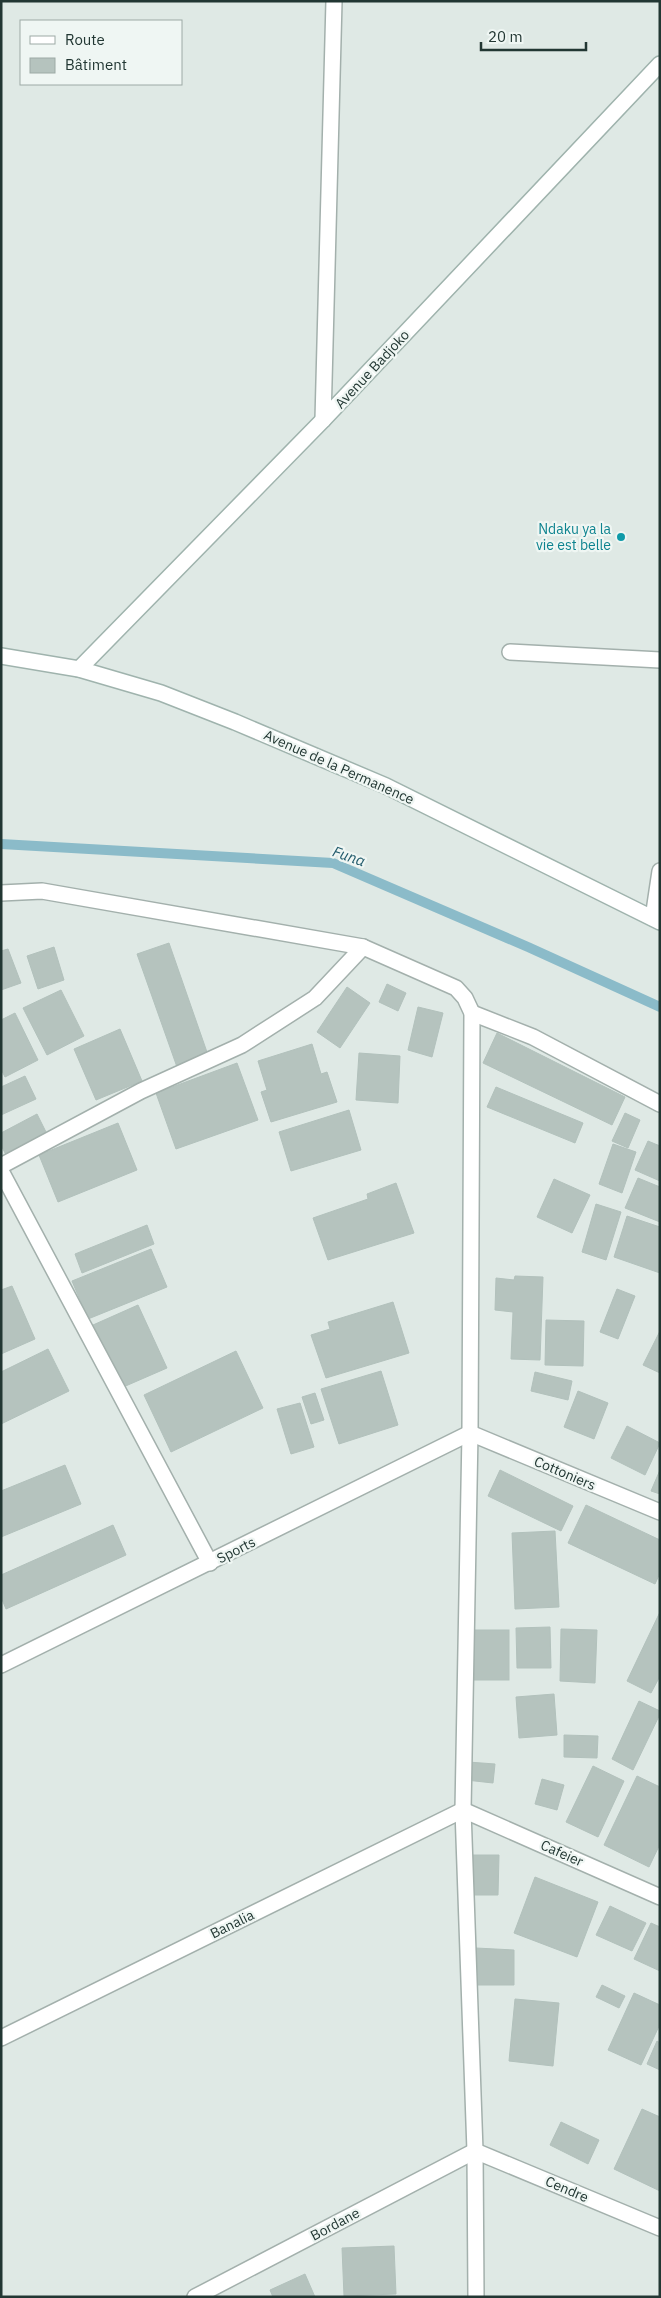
<svg xmlns="http://www.w3.org/2000/svg" width="661" height="2298" font-family="'IBM Plex Sans',sans-serif">
<style>
.lines{fill:none;stroke-linecap:round;stroke-linejoin:round}
.stream{stroke:#8bbbc9;stroke-width:10}
.building{fill:#b5c3be;stroke:#b2c1bc}
.street-casing{stroke:#a3b0ac;stroke-width:18}
.secondary-casing{stroke:#9fb3ad;stroke-width:18}
.street{stroke:#fff;stroke-width:15}
.secondary{stroke:#fff;stroke-width:15}
.culture-dot{fill:#0f9aa8;stroke:#eff6f3;stroke-width:2}
.labels{text-anchor:middle;dominant-baseline:central;stroke-width:4.5;stroke-linejoin:round;paint-order:stroke}
.street-label{font-size:14px;fill:#223733;stroke:#eff6f3}
.culture-label{font-size:14px;fill:#0d838f;stroke:#eff6f3;text-anchor:end}
.water-label{font-size:15px;font-style:italic;fill:#225b6c;stroke:#eff6f3}
</style>
<rect width="100%" height="100%" fill="#dfe9e5"/>
<g class="lines">
<polyline class="stream" points="1,844 333,863 528,947 660,1007"/>
</g>
<g class="building">
<polygon points="169,943 208,1055 177,1067 137,954"/>
<polygon points="54,947 64,980 38,989 27,956"/>
<polygon points="8,949 21,983 1,990 1,951"/>
<polygon points="387,984 406,993 398,1011 379,1002"/>
<polygon points="347,987 370,1003 340,1048 317,1032"/>
<polygon points="61,990 84,1036 47,1055 23,1008"/>
<polygon points="418,1007 443,1013 432,1057 408,1050"/>
<polygon points="15,1013 38,1060 5,1077 1,1069 1,1020"/>
<polygon points="120,1029 142,1081 96,1100 74,1049"/>
<polygon points="497,1033 625,1097 612,1125 483,1063"/>
<polygon points="312,1044 321,1074 327,1072 337,1102 271,1122 261,1092 267,1090 258,1061"/>
<polygon points="359,1053 400,1056 398,1103 356,1100"/>
<polygon points="237,1063 258,1120 176,1149 156,1093"/>
<polygon points="25,1076 36,1099 1,1115 1,1087"/>
<polygon points="496,1087 583,1123 575,1143 487,1107"/>
<polygon points="349,1110 361,1150 291,1171 279,1132"/>
<polygon points="625,1113 640,1120 628,1148 612,1141"/>
<polygon points="37,1114 47,1134 6,1155 1,1145 1,1133"/>
<polygon points="118,1123 137,1170 58,1202 39,1155"/>
<polygon points="648,1141 660,1146 660,1181 635,1170"/>
<polygon points="613,1144 636,1152 622,1193 599,1184"/>
<polygon points="638,1178 660,1187 660,1222 625,1208"/>
<polygon points="554,1179 590,1195 572,1233 537,1217"/>
<polygon points="396,1183 414,1233 328,1260 313,1218 368,1199 367,1194"/>
<polygon points="596,1204 621,1212 606,1260 582,1252"/>
<polygon points="627,1216 660,1227 660,1273 614,1257"/>
<polygon points="147,1225 154,1244 82,1273 75,1254"/>
<polygon points="151,1249 167,1287 88,1319 72,1281"/>
<polygon points="515,1276 543,1277 540,1360 511,1359 513,1312 495,1310 496,1278 514,1280"/>
<polygon points="12,1286 35,1339 1,1354 1,1290"/>
<polygon points="617,1289 635,1296 618,1339 600,1332"/>
<polygon points="393,1302 409,1353 326,1378 311,1335 330,1329 328,1322"/>
<polygon points="138,1305 167,1368 121,1388 93,1325"/>
<polygon points="546,1320 584,1321 583,1366 545,1365"/>
<polygon points="660,1331 660,1373 643,1365"/>
<polygon points="48,1349 69,1391 1,1424 1,1372"/>
<polygon points="236,1351 263,1408 171,1452 144,1395"/>
<polygon points="381,1371 398,1425 339,1444 321,1389"/>
<polygon points="535,1372 572,1381 568,1400 531,1391"/>
<polygon points="578,1391 608,1403 594,1439 564,1427"/>
<polygon points="315,1393 324,1420 311,1424 302,1397"/>
<polygon points="300,1403 314,1447 291,1454 277,1409"/>
<polygon points="627,1426 660,1443 645,1475 611,1458"/>
<polygon points="65,1465 81,1504 1,1537 1,1491"/>
<polygon points="500,1470 573,1506 561,1531 488,1496"/>
<polygon points="660,1470 660,1494 651,1491"/>
<polygon points="586,1505 660,1540 660,1573 655,1584 568,1543"/>
<polygon points="113,1525 126,1555 6,1609 1,1597 1,1575"/>
<polygon points="555,1531 559,1607 515,1609 512,1533"/>
<polygon points="660,1612 660,1676 651,1693 627,1681"/>
<polygon points="550,1627 551,1668 517,1668 516,1628"/>
<polygon points="561,1629 597,1630 595,1683 560,1681"/>
<rect x="469" y="1630" width="40" height="50"/>
<polygon points="554,1694 557,1735 519,1738 516,1697"/>
<polygon points="639,1701 660,1711 660,1714 633,1770 612,1759"/>
<polygon points="564,1735 598,1736 597,1758 564,1757"/>
<polygon points="468,1762 495,1764 493,1783 466,1780"/>
<polygon points="593,1766 624,1781 598,1837 566,1822"/>
<polygon points="637,1776 660,1787 660,1844 649,1867 604,1845"/>
<polygon points="542,1779 564,1785 557,1810 535,1804"/>
<polygon points="472,1855 499,1855 498,1895 472,1895"/>
<polygon points="535,1877 598,1902 577,1957 514,1933"/>
<polygon points="610,1906 646,1923 632,1951 596,1935"/>
<polygon points="651,1923 660,1927 660,1971 634,1959"/>
<polygon points="476,1948 514,1950 514,1985 476,1985"/>
<polygon points="602,1985 625,1996 619,2008 596,1997"/>
<polygon points="634,1993 660,2005 660,2024 641,2065 608,2050"/>
<polygon points="515,1999 559,2003 553,2066 509,2061"/>
<polygon points="657,2041 660,2043 660,2070 647,2064"/>
<polygon points="642,2109 660,2117 660,2191 614,2169"/>
<polygon points="561,2122 599,2140 588,2164 550,2145"/>
<polygon points="394,2246 396,2294 344,2296 342,2248"/>
<polygon points="305,2274 315,2297 273,2297 270,2290"/>
</g>
<g class="lines">
<g class="street-casing">
<g id="street">
<polyline points="323,420 334,1"/>
<polyline points="510,652 660,660"/>
<polyline points="1,893 42,891 363,947 456,988 465,998 472,1013 470,1433 463,1810 475,2151 476,2297"/>
<polyline points="653,918 660,871"/>
<polyline points="472,1013 533,1037 660,1104"/>
<polyline points="1,1166 141,1091 242,1045 315,998 363,947"/>
<polyline points="1,1171 210,1563"/>
<polyline points="1,1665 470,1433 660,1512"/>
<polyline points="1,2038 463,1810 660,1897"/>
<polyline points="475,2151 660,2228"/>
<polyline points="195,2297 475,2151"/>
</g>
</g>
<g class="secondary-casing">
<g id="secondary">
<polyline points="1,656 79,669 161,693 235,722 386,786 660,922"/>
<polyline points="79,669 323,420 660,64"/>
</g>
</g>
<use href="#street" class="street"/>
<use href="#secondary" class="secondary"/>
</g>
<circle class="culture-dot" cx="621" cy="537" r="5"/>
<g class="labels">
<g class="street-label">
<text transform="translate(372 369) rotate(-47)">Avenue Badjoko</text>
<text transform="translate(339 767) rotate(24)">Avenue de la Permanence</text>
<text transform="translate(565 1473) rotate(23)">Cottoniers</text>
<text transform="translate(236 1550) rotate(-27)">Sports</text>
<text transform="translate(562 1853) rotate(24)">Cafeier</text>
<text transform="translate(232 1924) rotate(-26)">Banalia</text>
<text transform="translate(567 2189) rotate(23)">Cendre</text>
<text transform="translate(335 2224) rotate(-28)">Bordane</text>
</g>
<g class="culture-label">
<text x="611" y="529">Ndaku ya la<tspan x="611" dy="16">vie est belle</tspan></text>
</g>
<g class="water-label">
<text transform="translate(349 856) rotate(19)">Funa</text>
</g>
</g>
<rect width="661" height="2298" fill="none" stroke="#223733" stroke-width="5"/>
<rect x="20" y="20" width="162" height="65" fill="#eff6f3" stroke="#9daaa6"/>
<rect x="30" y="36" width="25" height="8" fill="#ffffff" stroke="#9daaa6"/>
<text x="65" y="45" font-size="15" fill="#223733">Route</text>
<rect x="30" y="58" width="25" height="15" fill="#b5c3be" stroke="#9daaa6"/>
<text x="65" y="70" font-size="15" fill="#223733">Bâtiment</text>
<path d="M481 42v8h105v-8" fill="none" stroke="#223733" stroke-width="2.5"/>
<text x="488" y="42" font-size="15" fill="#223733" stroke="#eff6f3" stroke-width="4" paint-order="stroke">20 m</text>
</svg>
